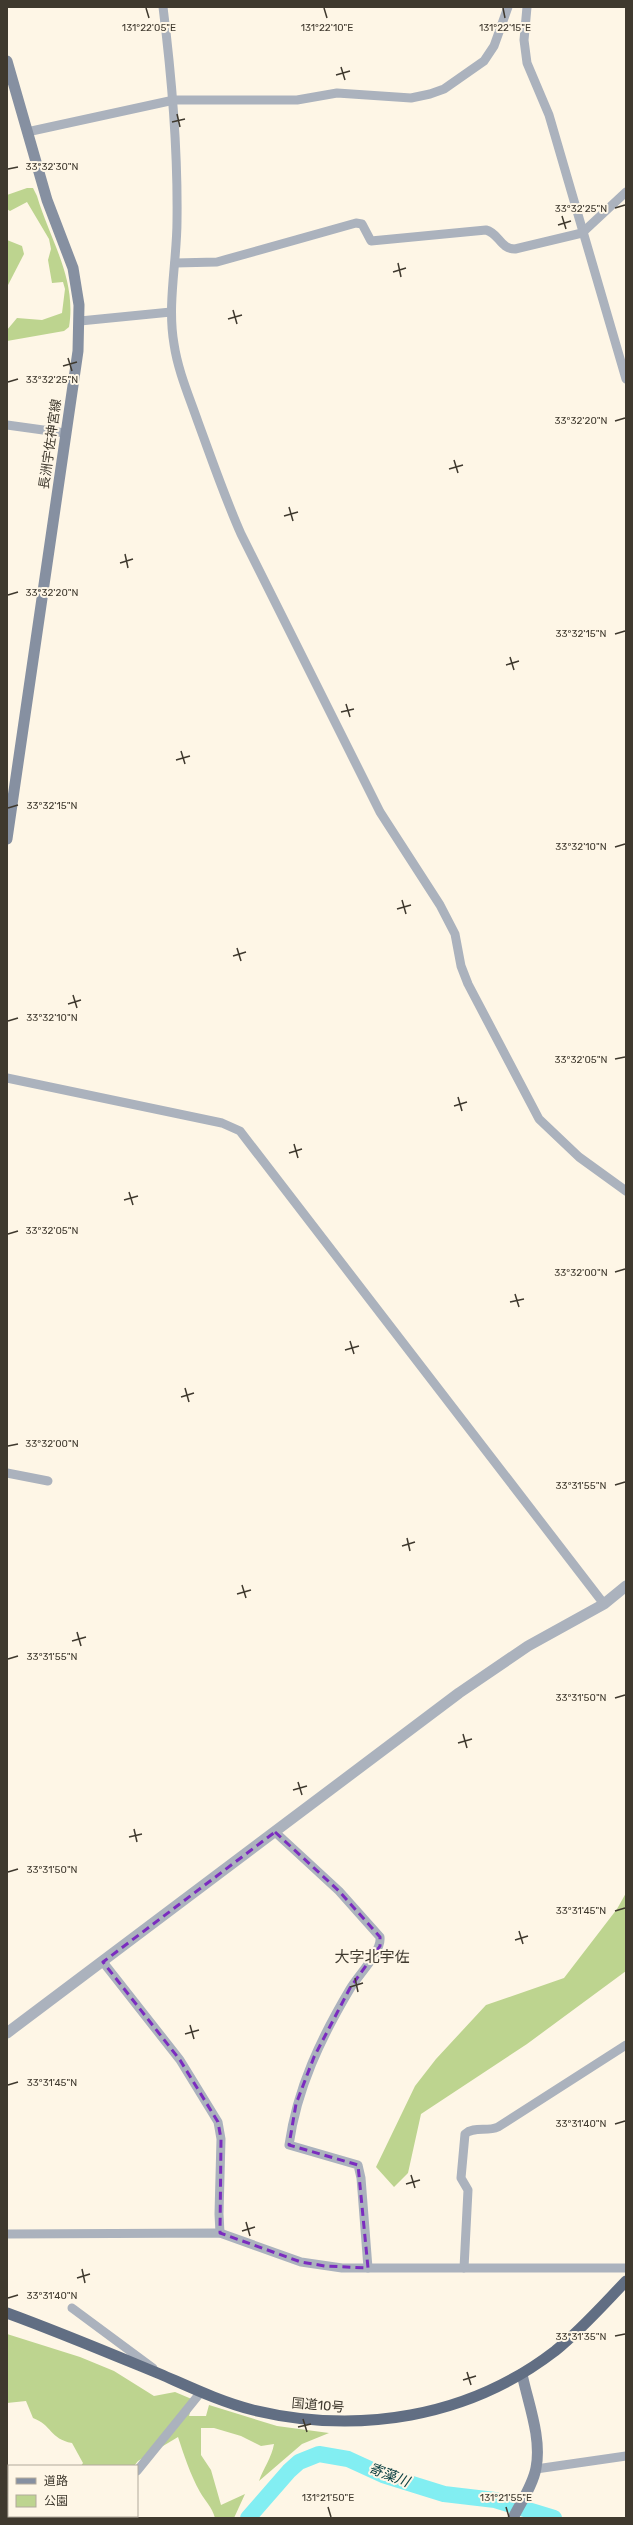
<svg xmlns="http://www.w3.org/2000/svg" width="633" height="2525" font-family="Rubik,'Noto Sans JP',sans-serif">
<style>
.green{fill:#bdd48f}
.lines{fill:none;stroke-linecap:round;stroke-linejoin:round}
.river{stroke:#82eef2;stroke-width:16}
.minor{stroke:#abb2bd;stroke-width:9}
.tertiary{stroke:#abb2bd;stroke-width:11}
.secondary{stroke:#8690a1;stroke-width:11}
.trunk{stroke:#616e83;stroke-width:11}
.marked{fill:none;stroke:#7b2cbf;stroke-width:3;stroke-dasharray:8 5;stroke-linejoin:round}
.ticks{fill:none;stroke:#3f392e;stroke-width:1.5}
.labels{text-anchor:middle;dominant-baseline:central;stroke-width:4;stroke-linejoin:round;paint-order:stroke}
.street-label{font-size:13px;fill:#3f392e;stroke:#fef6e6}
.water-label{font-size:14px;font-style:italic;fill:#0d4143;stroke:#fef6e6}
.quarter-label{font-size:15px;fill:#3f392e;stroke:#fef6e6}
.ticks-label{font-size:10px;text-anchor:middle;fill:#3f392e;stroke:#fef6e6;stroke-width:4;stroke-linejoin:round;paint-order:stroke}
</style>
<rect width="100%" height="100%" fill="#fef6e6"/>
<g class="green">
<path d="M27,188H33L37,196C50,240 77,279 69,327L64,331L7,341V330L17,318L42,320L62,313L65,289L63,282L52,283L48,260L51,249L49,239L27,202L10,211L7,209V195Z"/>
<polygon points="7,240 22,246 24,254 7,287"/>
<polygon points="626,1893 626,1971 527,2044 421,2114 408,2173 394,2187 376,2167 415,2086 436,2059 486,2005 564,1978 617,1909"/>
<path d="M7,2334L80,2357L114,2371L154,2396L175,2392L194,2400L189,2416H206L209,2405L277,2426L329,2433L302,2444L259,2481C263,2469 272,2457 274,2444L261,2446L241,2436L214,2428H201V2455L211,2470L221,2505L245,2494L234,2518H215C212,2507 205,2501 200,2492C190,2474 184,2455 178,2437L138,2461L134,2466H81L83,2463L72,2443C50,2439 52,2425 33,2418L26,2401L7,2403Z"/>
</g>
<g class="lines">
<polyline class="river" points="248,2518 289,2471 299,2462 319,2454 348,2459 383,2475 444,2494 495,2500 554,2518"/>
<g class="minor">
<path d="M163,7C172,79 178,148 177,221C177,261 167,304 174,344C178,371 189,396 198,422C212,460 225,498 241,534L380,812L440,905L455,934L461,966L468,984L539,1119L579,1157L626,1191"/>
<polyline points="527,7 524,40 527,63 549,115 626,379"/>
<polyline points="27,132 174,100 297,100 337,93 411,98 430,94 444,89 484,61 494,46 508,7"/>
<path d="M175,263L217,262L356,223L362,224L371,241L486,230C499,233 500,249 515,249L582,233L626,192"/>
<polyline points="80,321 171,312"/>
<polyline points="7,425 65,433"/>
<polyline points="7,1078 222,1123 240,1131 604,1604"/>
<polyline points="7,1473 48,1481"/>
<path d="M275,1832L339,1891L380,1937C382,1952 358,1975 350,1989C321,2038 297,2088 289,2145L358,2165L361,2178L368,2268"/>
<polyline points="103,1962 180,2060 218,2122 221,2139 219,2214 220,2233"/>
<polyline points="7,2234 220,2233 301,2262 342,2268 626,2268"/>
<path d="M464,2268L468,2190L461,2178L465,2134C474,2126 487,2132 498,2127L626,2045"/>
<polyline points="72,2308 153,2368"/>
<polyline points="536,2469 626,2456"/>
<polyline points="137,2471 201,2392"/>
<polyline points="98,2518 100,2516"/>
</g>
<polyline class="tertiary" points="7,2033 459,1693 528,1646 604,1604 626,1586"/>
<g class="secondary">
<polyline points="7,61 47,200 73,268 79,305 78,351 7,839"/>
<path d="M513,2518C521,2502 533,2485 536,2468C542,2438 528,2403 522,2374"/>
</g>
<path class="trunk" d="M7,2313C59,2332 109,2353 160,2374C190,2387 221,2402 253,2410C358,2435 468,2418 555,2351C581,2330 603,2305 626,2281"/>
</g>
<path class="marked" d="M275,1832L339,1891L380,1937V1946L350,1988L314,2057L296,2104L289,2145L358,2165L368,2268L325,2266L301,2262L220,2233L221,2139L218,2122L180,2060L103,1962Z"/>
<path class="ticks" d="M146,8L149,18M324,8L327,18M503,8L505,18M341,67L345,80M336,75L350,71M177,114L180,127M172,122L185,119M8,169L18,167M615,208L625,205M562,216L566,229M558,225L571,221M398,263L401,277M393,272L406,268M233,310L237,324M228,319L242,315M68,358L72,371M63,366L77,362M8,382L18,379M615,421L625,418M454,460L458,473M449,469L463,465M289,507L293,521M284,516L298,512M125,554L128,568M120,563L133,559M8,595L18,592M615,634L625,631M510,657L514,670M506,665L519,661M346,704L350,717M341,712L354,709M181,751L185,764M176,760L190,756M8,808L18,805M615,847L625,844M402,900L406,914M397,909L411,905M237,948L241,961M233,956L246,952M73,995L77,1008M68,1004L81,1000M8,1021L18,1018M615,1059L625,1057M458,1097L462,1111M454,1106L467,1102M294,1144L298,1158M289,1153L302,1149M129,1192L133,1205M124,1200L138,1196M8,1234L18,1231M615,1272L625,1269M515,1294L519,1307M510,1302L524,1299M350,1341L354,1354M345,1350L359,1346M185,1388L189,1402M181,1397L194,1393M8,1446L18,1444M615,1485L625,1482M407,1538L410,1551M402,1546L415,1542M242,1585L246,1598M237,1594L251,1590M77,1632L81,1646M72,1641L86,1637M8,1659L18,1656M615,1698L625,1695M463,1734L467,1748M458,1743L472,1739M298,1782L302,1795M293,1790L307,1786M134,1829L137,1842M129,1837L142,1834M8,1872L18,1869M615,1911L625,1908M519,1931L523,1944M515,1940L528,1936M355,1978L358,1992M350,1987L363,1983M190,2025L194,2039M185,2034L199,2030M8,2085L18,2082M615,2124L625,2121M411,2175L415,2188M406,2184L420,2180M246,2222L250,2236M242,2231L255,2227M82,2269L85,2283M77,2278L90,2274M8,2298L18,2295M615,2336L625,2334M467,2372L471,2385M463,2380L476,2376M303,2419L307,2432M298,2427L311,2424M328,2507L331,2517M506,2507L509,2517"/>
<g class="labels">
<g class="street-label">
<text transform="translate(50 444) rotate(-82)">長洲宇佐神宮線</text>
<text transform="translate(318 2405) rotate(5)">国道10号</text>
</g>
<g class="water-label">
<text transform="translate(389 2475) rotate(21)">寄藻川</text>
</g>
<g class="quarter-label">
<text x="372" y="1957">大字北宇佐</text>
</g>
</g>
<g class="ticks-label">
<text x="149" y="31">131°22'05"E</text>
<text x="327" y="31">131°22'10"E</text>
<text x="505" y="31">131°22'15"E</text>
<text x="52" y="170">33°32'30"N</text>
<text x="581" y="212">33°32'25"N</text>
<text x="52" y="383">33°32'25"N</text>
<text x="581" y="424">33°32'20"N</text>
<text x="52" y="596">33°32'20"N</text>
<text x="581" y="637">33°32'15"N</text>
<text x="52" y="809">33°32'15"N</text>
<text x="581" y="850">33°32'10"N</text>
<text x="52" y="1021">33°32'10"N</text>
<text x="581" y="1063">33°32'05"N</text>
<text x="52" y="1234">33°32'05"N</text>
<text x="581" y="1276">33°32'00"N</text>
<text x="52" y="1447">33°32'00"N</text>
<text x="581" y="1489">33°31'55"N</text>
<text x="52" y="1660">33°31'55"N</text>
<text x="581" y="1701">33°31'50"N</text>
<text x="52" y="1873">33°31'50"N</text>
<text x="581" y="1914">33°31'45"N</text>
<text x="52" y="2086">33°31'45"N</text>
<text x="581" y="2127">33°31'40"N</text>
<text x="52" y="2299">33°31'40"N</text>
<text x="581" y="2340">33°31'35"N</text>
<text x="328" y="2501">131°21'50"E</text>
<text x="506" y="2501">131°21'55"E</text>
</g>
<rect width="633" height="2525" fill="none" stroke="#3f392e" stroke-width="16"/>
<rect x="8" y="2465" width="130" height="52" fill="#fef6e6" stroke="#b2aa9c"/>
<rect x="16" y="2478" width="20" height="6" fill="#8690a1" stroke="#b2aa9c"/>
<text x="44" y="2485" font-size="12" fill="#3f392e">道路</text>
<rect x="16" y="2495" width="20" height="12" fill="#bdd48f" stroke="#b2aa9c"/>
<text x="44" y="2505" font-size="12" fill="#3f392e">公園</text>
</svg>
